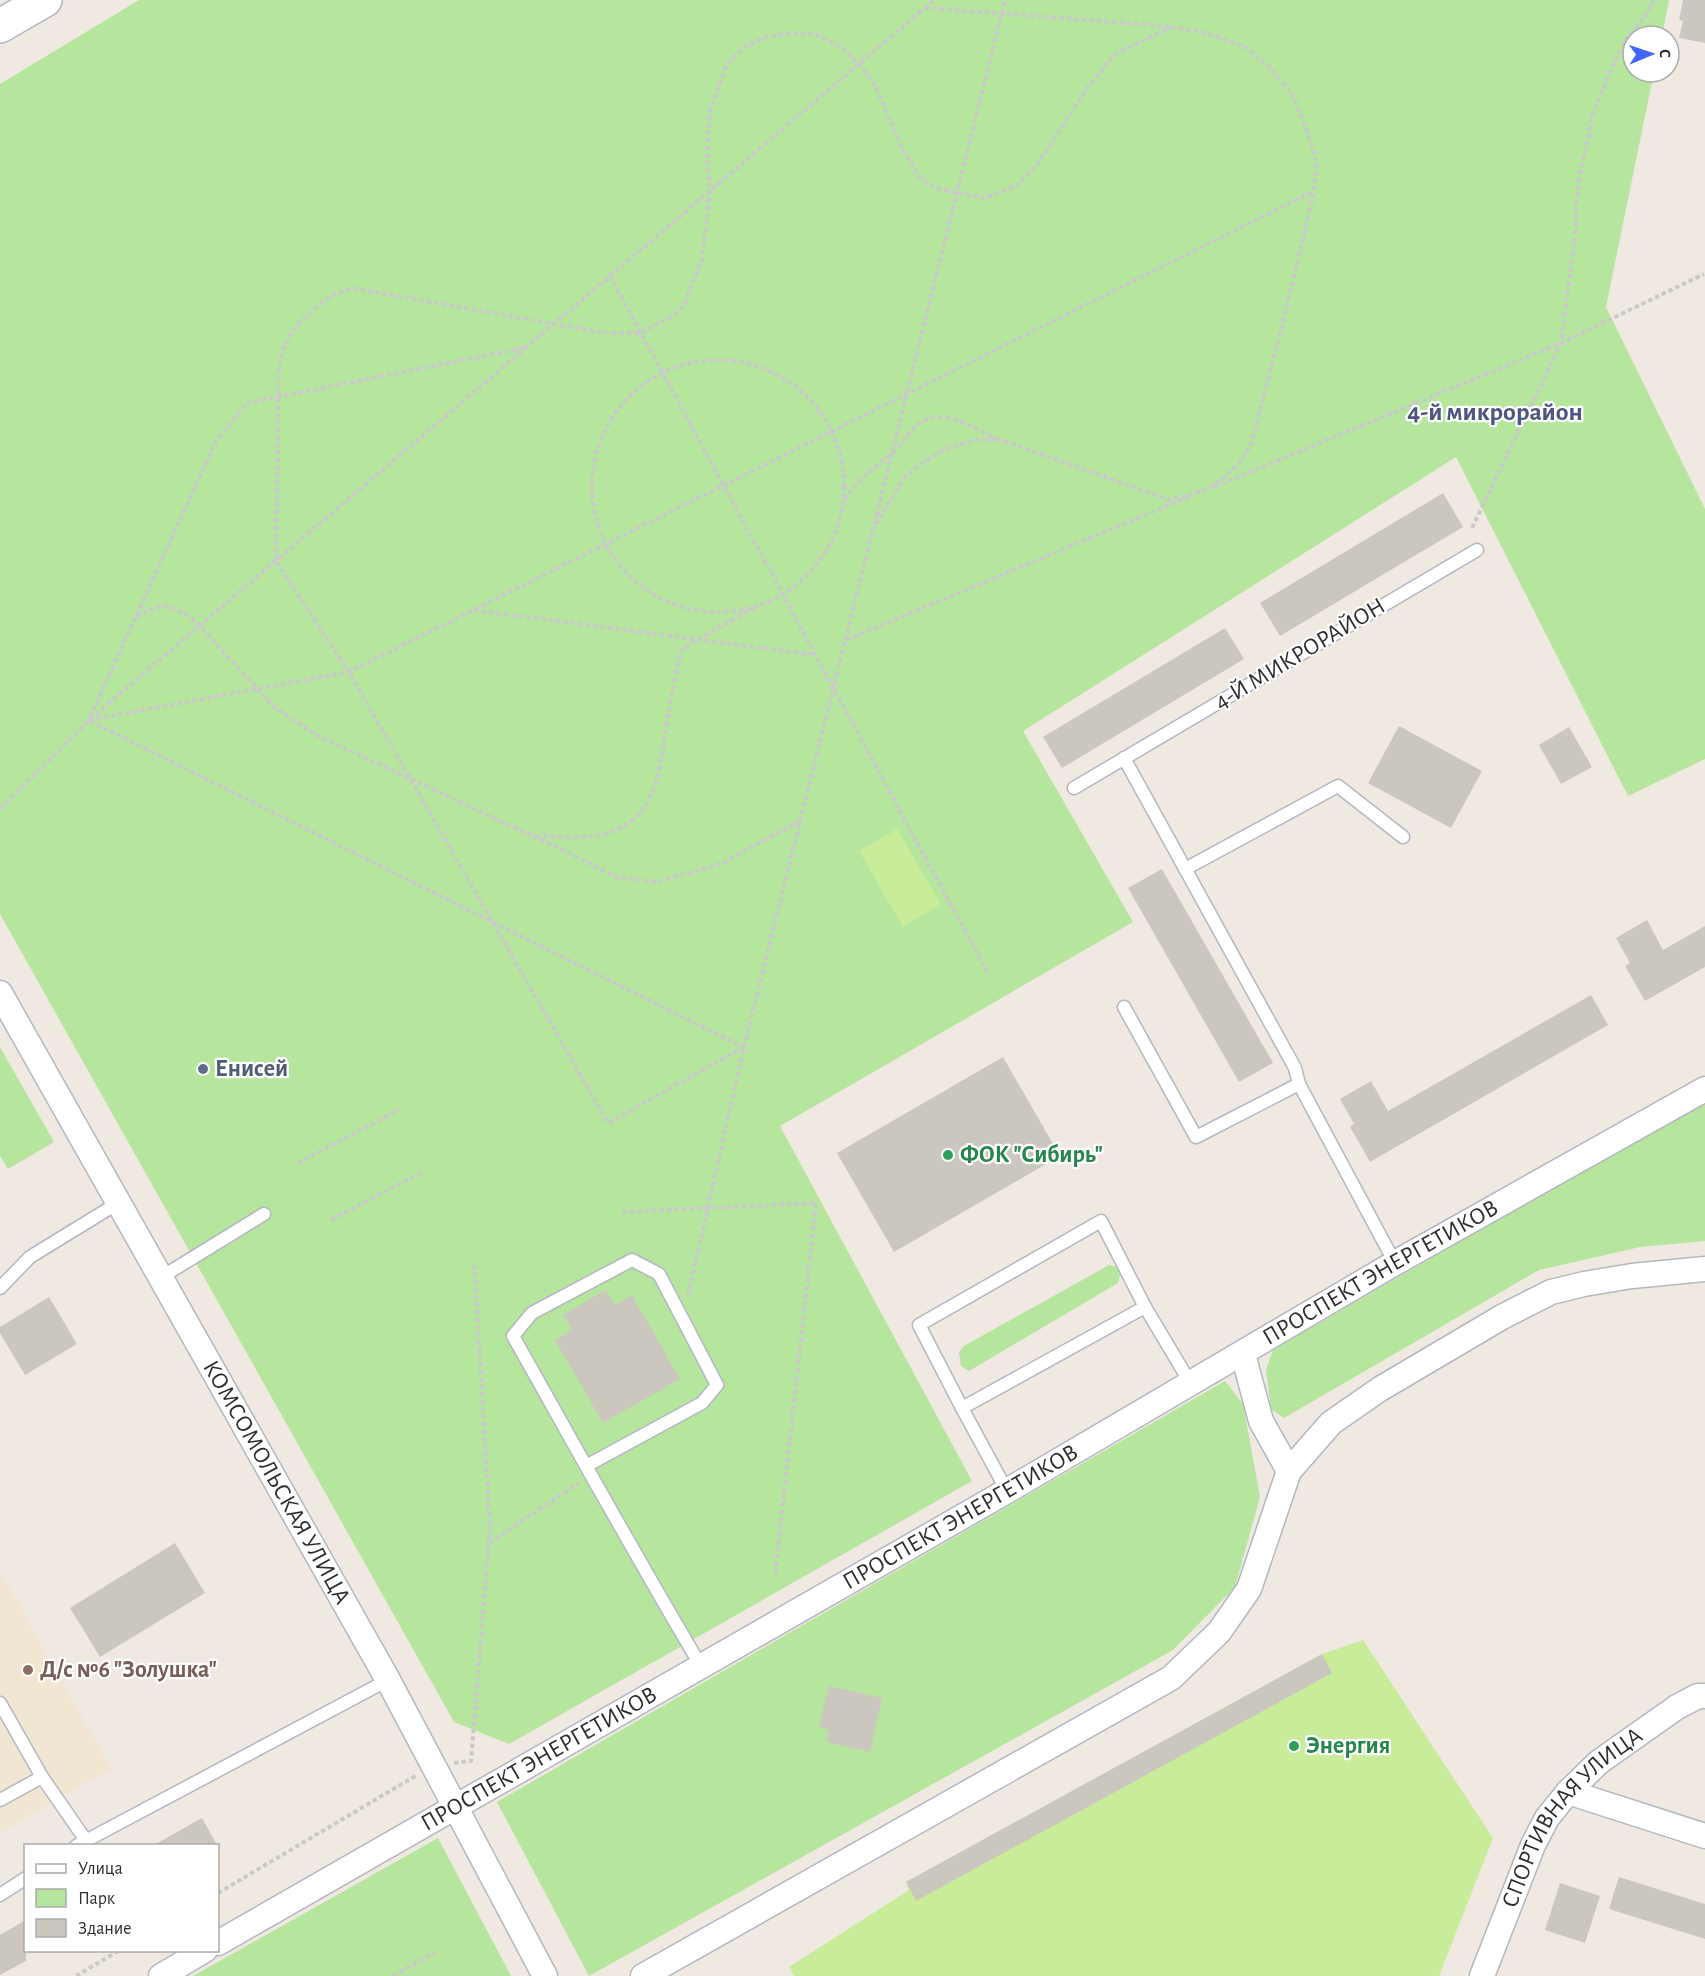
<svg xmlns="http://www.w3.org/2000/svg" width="1705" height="1976" font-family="'Alegreya Sans',sans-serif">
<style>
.education{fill:#f0e6d1}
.green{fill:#b6e59e}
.pitch{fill:#c9ec9a}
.building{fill:#cbc7bf}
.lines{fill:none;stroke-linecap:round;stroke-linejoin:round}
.service-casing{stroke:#b4b7c1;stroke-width:15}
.minor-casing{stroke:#b4b7c1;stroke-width:27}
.secondary-casing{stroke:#b4b7c1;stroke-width:36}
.path{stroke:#c9c9c9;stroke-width:4;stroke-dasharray:4.5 3;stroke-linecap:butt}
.service{stroke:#fff;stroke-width:12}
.minor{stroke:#fff;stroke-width:24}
.secondary{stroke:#fff;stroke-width:33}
.service-dot{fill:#5c6f8a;stroke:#fff;stroke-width:2}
.leisure-dot{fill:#2e9e5b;stroke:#fff;stroke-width:2}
.education-dot{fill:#8d6e63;stroke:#fff;stroke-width:2}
.labels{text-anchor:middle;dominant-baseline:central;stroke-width:4.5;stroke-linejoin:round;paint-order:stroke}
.street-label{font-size:24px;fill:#2e2e2e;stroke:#fff}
.service-label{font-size:24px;font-weight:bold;fill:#4e5e75;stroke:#fff;text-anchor:start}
.leisure-label{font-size:24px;font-weight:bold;fill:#27864d;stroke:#fff;text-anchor:start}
.education-label{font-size:24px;font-weight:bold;fill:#785e54;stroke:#fff;text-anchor:start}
.neighbourhood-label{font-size:26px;font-weight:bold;fill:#4d5680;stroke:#fff}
</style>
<rect width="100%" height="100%" fill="#efe9e1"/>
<polygon class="education" points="0,1571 111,1769 0,1833"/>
<g class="green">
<polygon points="139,0 1669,0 1662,36 1633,36 1633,72 1654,72 1606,307 1705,509 1705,759 1628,796 1456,457 1023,731 1133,922 780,1126 972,1481 509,1744 454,1722 0,914 0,84"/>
<polygon points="0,1047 54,1142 8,1169 0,1156"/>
<polygon points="1705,1099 1705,1241 1640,1247 1539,1270 1284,1418 1271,1409 1266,1370 1273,1350"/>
<polygon points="1109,1265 1117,1267 1120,1275 1118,1283 969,1371 961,1366 959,1352 964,1346"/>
<polygon points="1225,1381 1243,1404 1260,1497 1235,1587 1173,1650 589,1976 497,1802"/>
<polygon points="438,1838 511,1976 193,1976"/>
</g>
<g class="pitch">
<polygon points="897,829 941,904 903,927 859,851"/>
<polygon points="1363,1640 1493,1838 1439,1976 794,1976 789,1967 909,1890 906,1882 1322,1654"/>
</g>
<g class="building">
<polygon points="1683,0 1705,0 1705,43 1679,38 1683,21 1679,20"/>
<polygon points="1443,493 1463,527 1280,636 1260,603"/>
<polygon points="1225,628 1244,659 1062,768 1043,737"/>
<polygon points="1399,726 1482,771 1451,828 1368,783"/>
<polygon points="1569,727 1592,767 1561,784 1539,745"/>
<polygon points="1162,869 1273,1063 1239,1082 1128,888"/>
<polygon points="1647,920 1663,950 1705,926 1705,967 1645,1001 1625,966 1630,963 1616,938"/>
<polygon points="1591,995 1608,1025 1370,1162 1350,1127 1354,1124 1340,1099 1371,1081 1388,1111"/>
<polygon points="1003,1057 1060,1156 894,1252 837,1153"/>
<polygon points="606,1290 615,1305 632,1295 680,1379 603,1423 555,1340 572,1330 563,1315"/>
<polygon points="49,1297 77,1344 25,1375 0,1333 0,1327"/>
<polygon points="175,1543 205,1593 100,1657 70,1608"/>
<polygon points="1322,1654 1332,1673 916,1901 906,1882"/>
<polygon points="829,1686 882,1698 870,1752 827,1742 829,1730 819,1727"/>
<polygon points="202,1818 217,1845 154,1845"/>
<polygon points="1619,1877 1705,1904 1705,1939 1609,1909"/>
<polygon points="1560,1883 1600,1896 1585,1943 1545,1930"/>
<polygon points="26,1920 26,1961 0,1975 0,1935"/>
</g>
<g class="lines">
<g class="service-casing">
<g id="service">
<polyline points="1124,758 1295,1068 1299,1084 1395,1263"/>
<polyline points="1074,788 1477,550"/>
<polyline points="1185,869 1338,786 1403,837"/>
<polyline points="1124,1007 1196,1137 1299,1084"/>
<polyline points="160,1278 264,1214"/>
<polyline points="0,1288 30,1257 118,1203"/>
<polyline points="962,1408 919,1325 1101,1221 1145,1307"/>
<path d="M586,1466L702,1403L717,1385L659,1274L632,1260L532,1313L513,1336C575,1446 636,1557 701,1666"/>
<polyline points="1007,1491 962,1408 1145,1307 1191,1384"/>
<polyline points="0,1703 42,1777 85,1839"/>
<polyline points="0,1800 42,1777"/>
<polyline points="76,1846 388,1680"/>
<polyline points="0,1895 26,1878"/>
</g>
</g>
<g class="minor-casing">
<g id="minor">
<path id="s1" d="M0,993L388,1680L545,1976"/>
<polyline points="1243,1354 1261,1421 1289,1471"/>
<polyline points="1568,1792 1705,1836"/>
<path id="s2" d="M218,1943L1007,1491L1395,1263L1705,1089"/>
<polyline points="161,1976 205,1950"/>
<polyline points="643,1976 1171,1678 1219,1632 1249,1589 1289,1471 1331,1423 1380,1389 1502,1317 1551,1292 1584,1284 1632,1276 1705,1269"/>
<path id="s3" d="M1482,1976L1533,1845L1547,1818L1568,1792L1599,1762L1677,1707L1698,1696H1705"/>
</g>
</g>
<g class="secondary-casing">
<polyline id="secondary" points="0,26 45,0"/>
</g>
<g class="path">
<polyline points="610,276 988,973"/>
<circle cx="718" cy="486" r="126"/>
<polyline points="1214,487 1561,343 1704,274"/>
<path d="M845,500C860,477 870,471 891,454C902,445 910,429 923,421C944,408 977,430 997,439"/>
<polyline points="876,524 905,477 922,463 943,450 974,440 998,439 1170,500 1209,489 1239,464 1251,444 1282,327 1314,191 1317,163 1307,131 1291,92 1269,67 1247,48 1227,40 1202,32 1155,25 926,8"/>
<polyline points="1472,528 1561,343 1575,236 1578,184 1593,114 1615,60 1627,38 1645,16 1653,0"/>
<polyline points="474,610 815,655"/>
<polyline points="136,616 163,605 185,613 200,626 273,706 314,734 561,849 616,877 657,882 720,864 800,821"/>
<polyline points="846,640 1193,495"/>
<polyline points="90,717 216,441 247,403 524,348"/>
<polyline points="89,720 349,672 1314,191"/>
<polyline points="90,721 743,1047"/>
<polyline points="0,809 89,720 934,0"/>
<path d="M536,836C557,837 580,839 601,835C616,832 635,821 644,808C659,786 661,759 665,733C670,706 674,678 681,651L697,639L755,608"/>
<polyline points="744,1047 608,1123 349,672 276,561 279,365 283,348 297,325 314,309 331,296 352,288 606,333 640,333 673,316 684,305 702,259 710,191 707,159 710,110 727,64 744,47 766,37 792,33 815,34 840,46 859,64 875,85 904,152 921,179 939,189 985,198 1018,185 1040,161 1086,90 1115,54 1172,27"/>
<polyline points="298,1163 399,1110"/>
<polyline points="622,1212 816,1203 775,1575"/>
<polyline points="331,1220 422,1172"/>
<polyline points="688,1296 744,1047 1005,0"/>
<polyline points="489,1543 579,1483"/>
<polyline points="454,1763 471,1761 490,1526 474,1260"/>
<polyline points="218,1893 417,1775"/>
<polyline points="76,1976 120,1950"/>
<polyline points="393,1976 435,1952"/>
</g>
<use href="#service" class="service"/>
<use href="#minor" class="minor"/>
<use href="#secondary" class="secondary"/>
</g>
<circle class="service-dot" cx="203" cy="1069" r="6"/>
<g class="leisure-dot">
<circle cx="948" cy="1155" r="6"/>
<circle cx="1294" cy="1746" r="6"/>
</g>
<circle class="education-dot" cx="28" cy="1670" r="6"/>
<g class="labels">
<g class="street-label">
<text transform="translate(1300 654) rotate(-31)">4-Й МИКРОРАЙОН</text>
<text stroke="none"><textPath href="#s2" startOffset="1342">ПРОСПЕКТ ЭНЕРГЕТИКОВ</textPath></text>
<text stroke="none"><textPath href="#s1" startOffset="562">КОМСОМОЛЬСКАЯ УЛИЦА</textPath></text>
<text stroke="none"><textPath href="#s2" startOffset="856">ПРОСПЕКТ ЭНЕРГЕТИКОВ</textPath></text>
<text stroke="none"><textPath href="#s2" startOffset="370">ПРОСПЕКТ ЭНЕРГЕТИКОВ</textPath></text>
<text stroke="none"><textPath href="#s3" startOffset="186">СПОРТИВНАЯ УЛИЦА</textPath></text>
</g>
<g class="service-label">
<text x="215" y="1069">Енисей</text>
</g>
<g class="leisure-label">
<text x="960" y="1155">ФОК "Сибирь"</text>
<text x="1306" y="1746">Энергия</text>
</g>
<g class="education-label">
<text x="40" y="1670">Д/с №6 "Золушка"</text>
</g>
<g class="neighbourhood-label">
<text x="1495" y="412">4-й микрорайон</text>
</g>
</g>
<rect x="24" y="1844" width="195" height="108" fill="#ffffff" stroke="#ababab" stroke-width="1.5"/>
<rect x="36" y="1864" width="30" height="9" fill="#ffffff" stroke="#ababab" stroke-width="1.5"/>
<text x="78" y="1874" font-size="18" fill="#2e2e2e">Улица</text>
<rect x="36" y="1889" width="30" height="18" fill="#b6e59e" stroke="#ababab" stroke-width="1.5"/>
<text x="78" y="1904" font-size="18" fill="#2e2e2e">Парк</text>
<rect x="36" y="1919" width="30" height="18" fill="#cbc7bf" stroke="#ababab" stroke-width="1.5"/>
<text x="78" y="1934" font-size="18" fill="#2e2e2e">Здание</text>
<g transform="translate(1651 54) rotate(88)"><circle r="28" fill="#ffffff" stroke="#ababab" stroke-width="1.5"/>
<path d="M0-4.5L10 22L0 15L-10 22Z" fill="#4264fb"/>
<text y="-9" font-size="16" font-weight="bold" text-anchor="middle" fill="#2e2e2e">С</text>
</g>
</svg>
